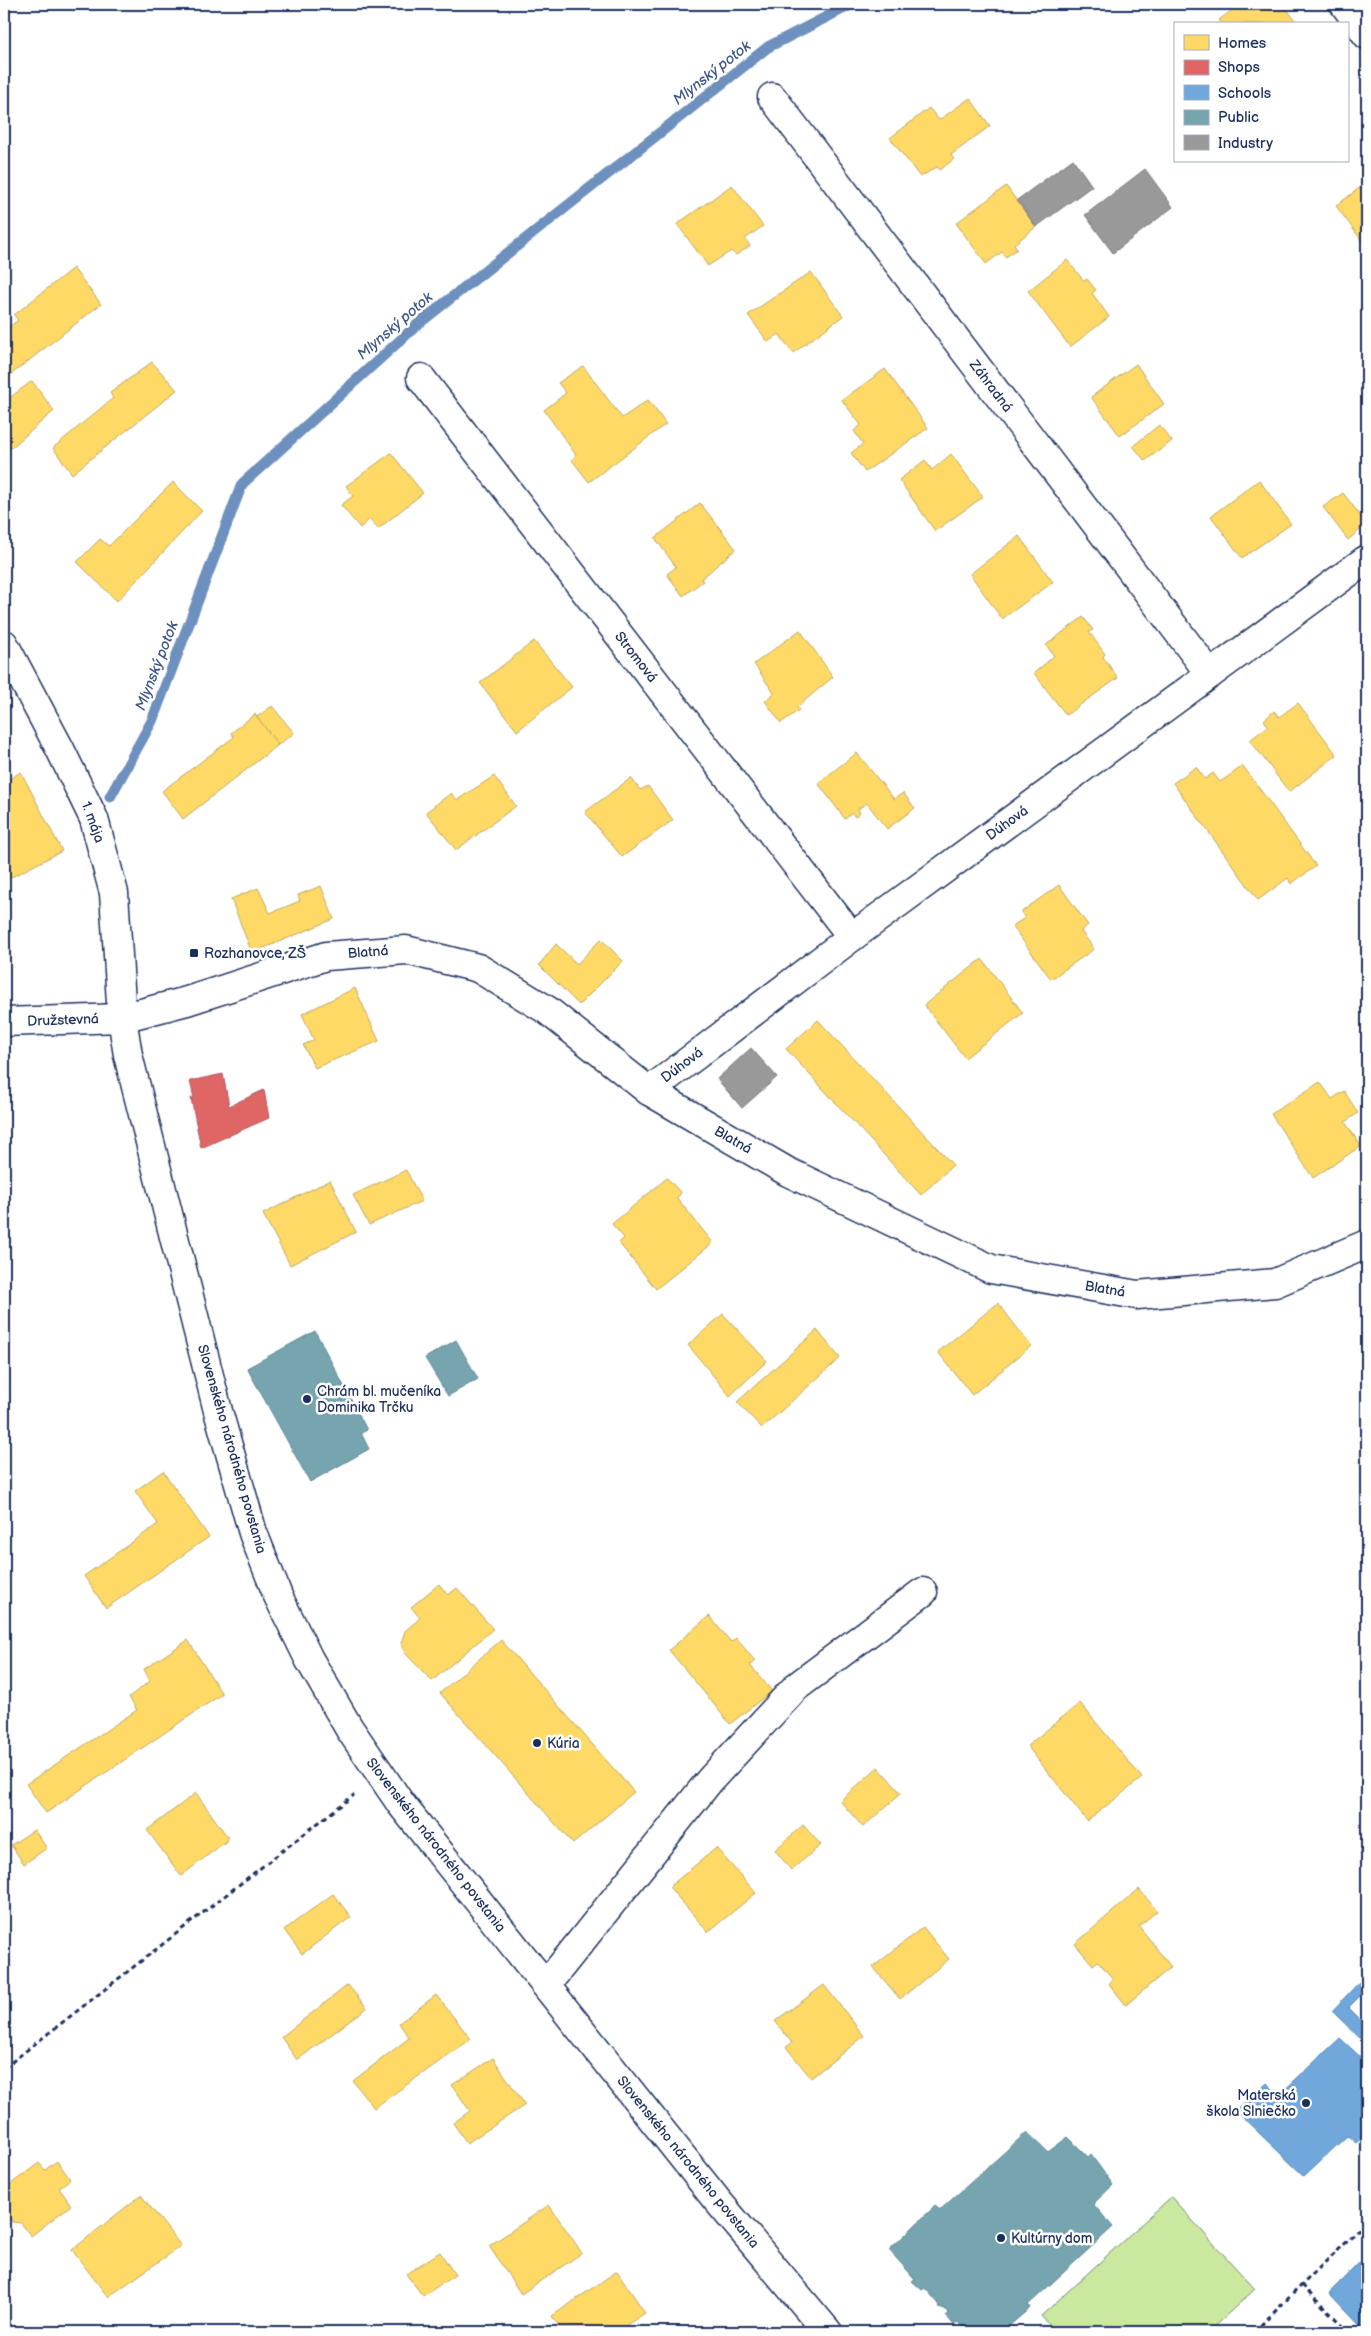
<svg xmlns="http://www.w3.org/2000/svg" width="1371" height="2336" font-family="'Balsamiq Sans',sans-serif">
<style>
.green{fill:#cbe89f;stroke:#738c7e}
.homes{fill:#ffd966;stroke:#bba664}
.shops{fill:#e06666;stroke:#a55664}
.schools{fill:#6fa8dc;stroke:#5684b6}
.public{fill:#76a5af;stroke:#5b8297}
.industry{fill:#999;stroke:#737987}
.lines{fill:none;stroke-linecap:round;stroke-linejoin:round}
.stream{stroke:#6d90be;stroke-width:11}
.minor-casing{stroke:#1b2f5e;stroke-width:31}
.path{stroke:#1b2f5e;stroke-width:3;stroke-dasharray:5 4;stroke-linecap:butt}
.minor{stroke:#fff;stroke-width:28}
.poi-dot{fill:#1b2f5e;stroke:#fff;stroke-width:2}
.labels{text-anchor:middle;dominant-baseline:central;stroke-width:5;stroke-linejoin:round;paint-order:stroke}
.street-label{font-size:14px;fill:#1b2f5e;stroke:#fff}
.poi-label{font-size:14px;fill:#1b2f5e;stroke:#fff;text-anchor:start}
.water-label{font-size:15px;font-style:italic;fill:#3d5886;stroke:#fff}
</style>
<rect width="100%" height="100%" fill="#fff"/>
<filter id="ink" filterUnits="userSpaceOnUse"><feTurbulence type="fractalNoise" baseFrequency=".02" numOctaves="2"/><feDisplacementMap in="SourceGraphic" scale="10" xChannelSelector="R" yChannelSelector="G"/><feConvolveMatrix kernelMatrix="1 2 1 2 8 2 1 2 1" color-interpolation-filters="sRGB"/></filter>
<g filter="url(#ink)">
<polygon class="green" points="1171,2197 1255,2289 1208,2332 1056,2332 1041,2316"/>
<g class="homes">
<polygon points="1240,4 1283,4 1298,24 1222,24 1219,20"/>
<polygon points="970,98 990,126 951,155 954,159 940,170 937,167 920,177 890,138 929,108 939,120"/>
<polygon points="1367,182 1367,244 1365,245 1336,206"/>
<polygon points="732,185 763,226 745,239 750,246 736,255 731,251 708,266 677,224"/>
<polygon points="1006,186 1036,227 1014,244 1017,249 1006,257 1002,252 986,264 956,223"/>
<polygon points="1067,260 1084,281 1087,279 1096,290 1092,293 1109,317 1070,347 1028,291"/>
<polygon points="73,268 101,304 4,380 4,331 18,320 14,315"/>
<polygon points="811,272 843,316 793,353 779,334 768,342 748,315"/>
<polygon points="152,362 177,390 72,474 53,448 113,398 110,393"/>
<polygon points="1136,364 1164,404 1120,436 1091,397"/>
<polygon points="583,366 622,418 648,400 666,424 589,482 572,460 576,455 544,410 566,393 558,383"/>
<polygon points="885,369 928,428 865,472 851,453 863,444 854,431 861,425 842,400"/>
<polygon points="32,381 54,411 4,454 4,402"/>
<polygon points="1159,425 1172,441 1145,461 1133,446"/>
<polygon points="391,453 423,493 378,529 370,519 360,528 341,505 353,496 346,486"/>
<polygon points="951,454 983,497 935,531 899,480 925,460 932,470"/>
<polygon points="1259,480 1291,524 1242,558 1211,516"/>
<polygon points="173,482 202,511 117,601 77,562 100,539 109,546"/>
<polygon points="1343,493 1367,524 1348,540 1323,507"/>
<polygon points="700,503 736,549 701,579 703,581 683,596 667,574 676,567 655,538"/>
<polygon points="1019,536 1053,582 1002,619 970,574"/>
<polygon points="1083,617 1093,630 1089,632 1105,654 1103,657 1118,678 1066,715 1034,673 1054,656 1046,645"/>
<polygon points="800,630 833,677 797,707 799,710 781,723 765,701 774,693 754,664"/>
<polygon points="534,641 572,687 517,731 480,683"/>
<polygon points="1298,703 1337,755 1289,792 1250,740 1268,726 1264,720 1274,711 1279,717"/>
<polygon points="272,706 294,733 278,745 257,717"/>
<polygon points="255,714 278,745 183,819 162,791 234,737 231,733"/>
<polygon points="857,753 894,799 903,793 915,808 887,829 867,803 858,809 860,813 855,817 852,813 845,819 818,783"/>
<polygon points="1243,766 1316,866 1291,884 1288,878 1258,900 1173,783 1196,767 1205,779 1213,773 1220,782"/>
<polygon points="21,772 62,851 4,881 4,782"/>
<polygon points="494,776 516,806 456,850 426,812 451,793 457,800"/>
<polygon points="631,778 640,790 648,786 673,820 622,857 585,812"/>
<polygon points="1059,885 1088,925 1081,931 1094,949 1051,979 1012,926 1025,918 1021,912"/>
<polygon points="321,886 334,919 252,953 231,899 258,888 270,913 300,901 298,895"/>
<polygon points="601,939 623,961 579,1005 539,965 556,944 577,964"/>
<polygon points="982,959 1023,1013 965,1058 924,1005"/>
<polygon points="355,988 379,1041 315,1068 303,1045 314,1040 302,1014"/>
<polygon points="818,1020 953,1165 921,1195 786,1049"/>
<polygon points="1320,1082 1332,1099 1344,1091 1358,1113 1345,1122 1361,1146 1313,1178 1271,1114"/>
<polygon points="406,1170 422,1201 369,1225 353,1195"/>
<polygon points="667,1178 681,1193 677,1198 713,1243 656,1289 619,1243 624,1238 612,1224"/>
<polygon points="330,1180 356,1232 290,1265 263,1214"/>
<polygon points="998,1303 1031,1346 972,1395 938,1352"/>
<polygon points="723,1314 767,1361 730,1396 688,1345"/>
<polygon points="817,1330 840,1358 762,1428 737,1402"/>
<polygon points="163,1471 209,1537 106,1608 84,1576 158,1524 135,1491"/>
<polygon points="439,1584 448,1595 457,1588 493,1629 432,1681 405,1653 401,1643 405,1631 420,1618 411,1607"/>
<polygon points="709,1616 731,1642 736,1638 755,1661 750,1665 772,1691 730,1724 669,1650"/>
<polygon points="188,1640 222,1694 46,1813 26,1784 137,1710 129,1697 150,1681 144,1669"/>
<polygon points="501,1640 634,1792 573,1844 440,1693"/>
<polygon points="1080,1703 1142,1778 1087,1821 1027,1746"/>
<polygon points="878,1767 901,1793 863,1827 840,1801"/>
<polygon points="196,1793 229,1839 181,1876 147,1830"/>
<polygon points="803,1825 821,1845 791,1870 775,1850"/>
<polygon points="34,1830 47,1848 24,1864 11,1845"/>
<polygon points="716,1848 756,1893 708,1932 669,1887"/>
<polygon points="1139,1889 1157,1911 1139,1926 1171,1967 1126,2005 1109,1984 1113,1979 1098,1961 1093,1965 1075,1944"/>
<polygon points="333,1894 351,1917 302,1954 284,1930"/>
<polygon points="923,1927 949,1959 900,1999 873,1967"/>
<polygon points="348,1985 367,2008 297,2060 281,2037"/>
<polygon points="824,1985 864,2036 811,2078 786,2047 792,2043 775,2021"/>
<polygon points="436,1995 471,2039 374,2108 353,2081 409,2038 399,2023"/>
<polygon points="493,2058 525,2105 467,2143 453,2123 470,2111 452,2085"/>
<polygon points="57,2161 70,2179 59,2188 71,2205 31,2236 21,2223 12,2222 7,2215 9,2206 4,2199 4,2189 39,2163 45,2170"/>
<polygon points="141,2195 181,2246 108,2297 72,2250"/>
<polygon points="549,2205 582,2253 521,2294 489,2246"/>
<polygon points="440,2252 455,2275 423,2296 406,2274"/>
<polygon points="617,2271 645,2313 616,2332 563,2332 552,2316"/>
</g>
<polygon class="shops" points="223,1074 229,1106 264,1090 269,1118 201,1148 191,1098 194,1098 190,1081"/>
<g class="schools">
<polygon points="1364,1977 1367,1981 1367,1996 1364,1992 1348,2008 1367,2027 1367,2045 1332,2011"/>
<polygon points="1340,2038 1367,2063 1367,2132 1356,2142 1348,2135 1304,2176 1236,2111 1267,2083 1279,2095"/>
<polygon points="1367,2255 1367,2332 1366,2332 1329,2293"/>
</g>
<g class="public">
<polygon points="315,1331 367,1430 361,1433 369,1449 310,1482 247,1368"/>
<polygon points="456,1340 478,1379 448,1396 425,1358"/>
<polygon points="1027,2132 1048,2152 1068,2137 1088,2157 1091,2155 1113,2185 1093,2204 1113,2227 1028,2305 1030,2308 1002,2332 968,2332 958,2322 954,2325 946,2316 948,2313 944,2308 940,2309 939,2304 925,2288 922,2290 912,2281 915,2279 889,2250 935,2206 940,2210"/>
</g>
<g class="industry">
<polygon points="1073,159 1092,186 1036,227 1017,200"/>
<polygon points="1145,169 1173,207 1113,253 1085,215"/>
<polygon points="751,1048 777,1077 742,1108 717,1079"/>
</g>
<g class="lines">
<polyline class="stream" points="110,797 152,721 242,484 417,325 768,47 852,4"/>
<g class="minor-casing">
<g id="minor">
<polyline points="1344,4 1367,35"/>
<polyline points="772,97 1210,674"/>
<polyline points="421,378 852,937"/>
<polyline points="4,644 60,749 94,819 114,893 122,1018 128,1055 218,1411 253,1533 278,1596 309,1659 349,1728 401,1804 716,2199 828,2332"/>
<polyline points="4,1022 122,1018 187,1001 326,956 406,950 478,968 547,1010 649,1091 788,1172 991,1269 1137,1295 1275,1283 1367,1244"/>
<polyline points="649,1091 852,937 1367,559"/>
<polyline points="546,1985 710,1780 796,1687 923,1592"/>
</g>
</g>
<g class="path">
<polyline points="4,2068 354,1795"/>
<polyline points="1302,2285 1349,2332"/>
<polyline points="1254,2332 1367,2221"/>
</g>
<use href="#minor" class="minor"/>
</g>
</g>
<g class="poi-dot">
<rect x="189" y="948" width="10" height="10" rx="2.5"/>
<circle cx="307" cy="1399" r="5"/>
<circle cx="537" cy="1743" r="5"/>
<circle cx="1306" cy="2103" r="5"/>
<circle cx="1001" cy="2238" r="5"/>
</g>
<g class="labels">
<g class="street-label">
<text transform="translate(991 386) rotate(53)">Záhradná</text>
<text transform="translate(636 657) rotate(52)">Stromová</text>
<text transform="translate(93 822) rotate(70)">1. mája</text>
<text transform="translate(1007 823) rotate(-36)">Dúhová</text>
<text transform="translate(368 952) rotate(-4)">Blatná</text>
<text transform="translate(63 1020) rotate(-2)">Družstevná</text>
<text transform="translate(682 1065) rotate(-37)">Dúhová</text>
<text transform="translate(733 1140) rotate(30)">Blatná</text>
<text transform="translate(1105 1289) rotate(10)">Blatná</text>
<text transform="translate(232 1449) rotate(74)">Slovenského národného povstania</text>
<text transform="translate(436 1845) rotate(52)">Slovenského národného povstania</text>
<text transform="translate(688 2162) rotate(51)">Slovenského národného povstania</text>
</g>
<g class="poi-label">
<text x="204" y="953">Rozhanovce, ZŠ</text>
<text x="317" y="1391">Chrám bl. mučeníka<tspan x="317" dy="16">Dominika Trčku</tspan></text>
<text x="547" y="1743">Kúria</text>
<text x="1296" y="2095" text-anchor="end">Materská<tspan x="1296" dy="16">škola Slniečko</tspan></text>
<text x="1011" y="2238">Kultúrny dom</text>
</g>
<g class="water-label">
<text transform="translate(712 73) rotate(-38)">Mlynský potok</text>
<text transform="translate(395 326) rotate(-41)">Mlynský potok</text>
<text transform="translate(157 666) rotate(-69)">Mlynský potok</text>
</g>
</g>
<rect width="1371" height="2336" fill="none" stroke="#fff" stroke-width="20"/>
<rect x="10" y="10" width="1351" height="2316" fill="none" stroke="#1b2f5e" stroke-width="2" filter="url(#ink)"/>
<rect x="1174" y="22" width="175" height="140" fill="#ffffff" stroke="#a4acbf"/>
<rect x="1184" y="35" width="25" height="15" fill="#ffd966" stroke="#a4acbf"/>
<text x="1218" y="48" font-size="15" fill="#1b2f5e">Homes</text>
<rect x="1184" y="60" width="25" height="15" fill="#e06666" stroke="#a4acbf"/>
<text x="1218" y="72" font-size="15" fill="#1b2f5e">Shops</text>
<rect x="1184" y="85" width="25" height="15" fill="#6fa8dc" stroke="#a4acbf"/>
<text x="1218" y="98" font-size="15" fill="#1b2f5e">Schools</text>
<rect x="1184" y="110" width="25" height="15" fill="#76a5af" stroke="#a4acbf"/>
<text x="1218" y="122" font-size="15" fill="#1b2f5e">Public</text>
<rect x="1184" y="135" width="25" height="15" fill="#999999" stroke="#a4acbf"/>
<text x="1218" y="148" font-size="15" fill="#1b2f5e">Industry</text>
</svg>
